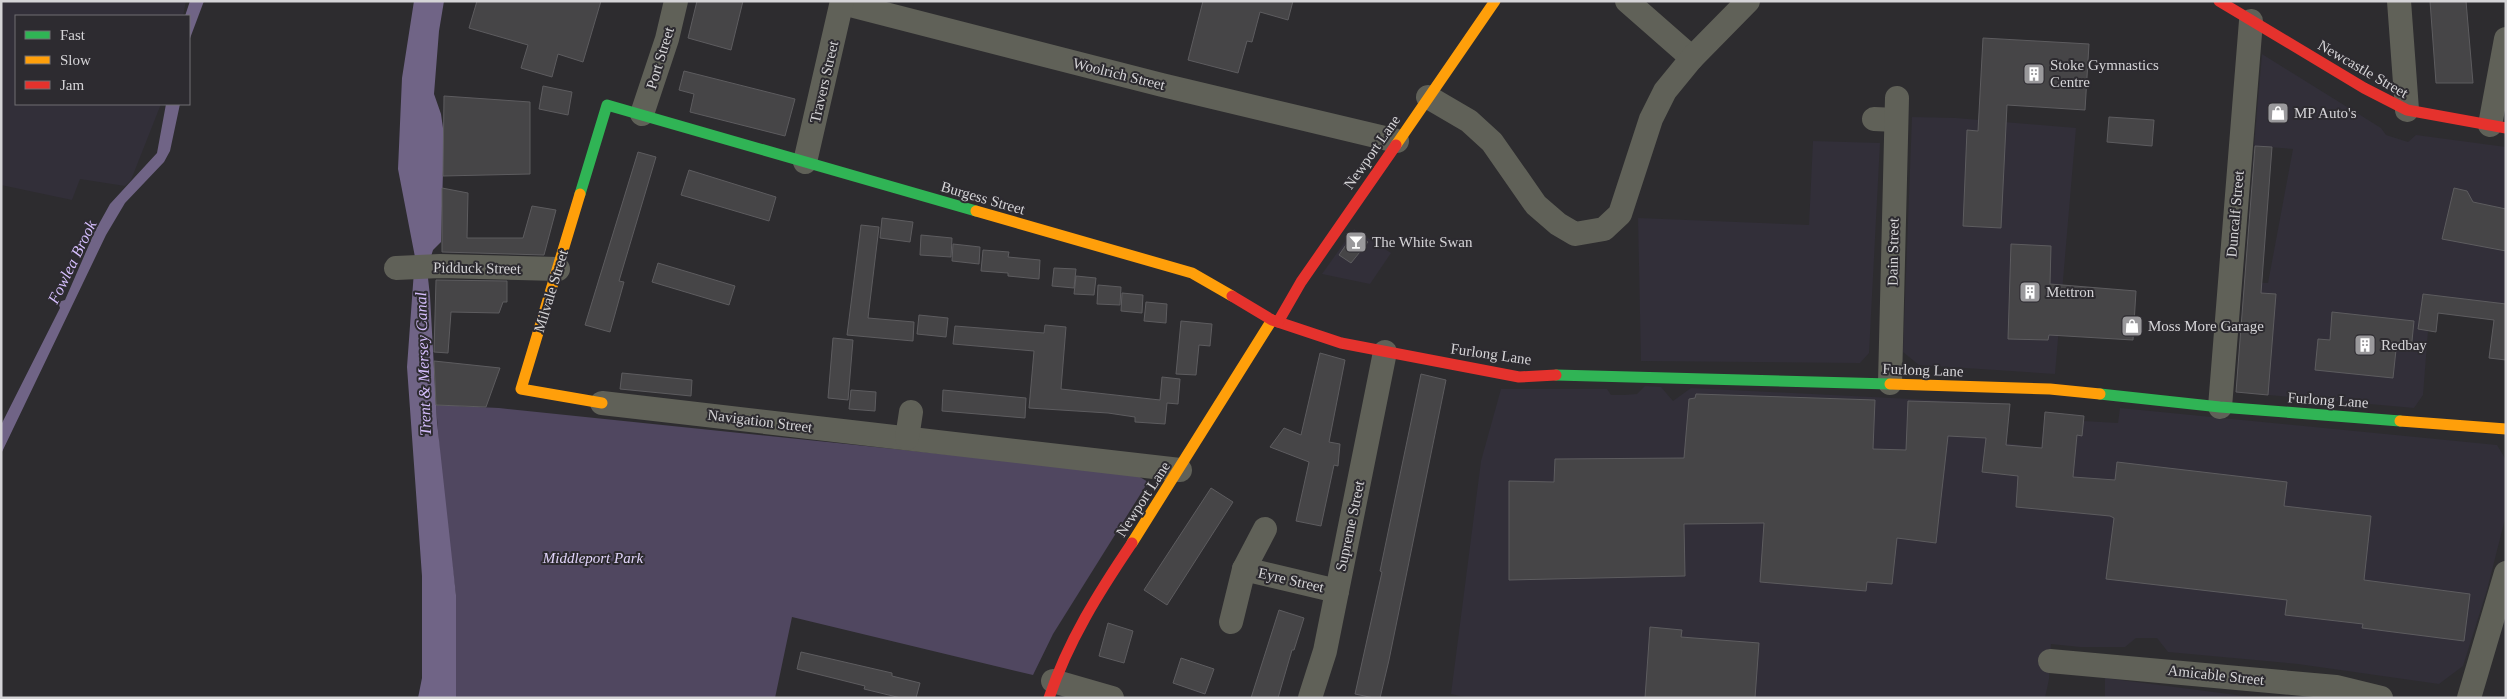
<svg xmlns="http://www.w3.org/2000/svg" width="2507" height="699" font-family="Georgia,serif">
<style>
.built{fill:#322f39}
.green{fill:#504760}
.water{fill:#706486}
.building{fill:#464547;stroke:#5d5c5f}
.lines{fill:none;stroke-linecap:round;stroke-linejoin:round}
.street{stroke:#606158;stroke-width:24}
.fast{stroke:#30b455;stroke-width:11}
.slow{stroke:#ff9f0a;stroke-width:11}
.jam{stroke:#e5322d;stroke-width:11}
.labels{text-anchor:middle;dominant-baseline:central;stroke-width:4;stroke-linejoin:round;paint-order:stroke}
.street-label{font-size:15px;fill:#d5d4d7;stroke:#2d2b30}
.poi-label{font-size:15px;fill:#d5d4d7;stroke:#2d2b30;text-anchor:start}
.park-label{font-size:15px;font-style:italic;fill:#e1d4fa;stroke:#2d2b30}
.water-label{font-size:16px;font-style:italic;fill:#d5befd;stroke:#2d2b30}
</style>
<rect width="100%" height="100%" fill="#2d2c2f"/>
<g class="built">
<polygon points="1,1 186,1 183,16 16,16 16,104 161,104 131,180 125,186 80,179 72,200 1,185"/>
<polygon points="2262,54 2381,128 2386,135 2408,142 2416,135 2506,147 2506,304 2423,294 2418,329 2428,331 2423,395 2414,408 2236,392 2245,282 2268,283 2293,149 2254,146"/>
<polygon points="1912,117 1956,118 2076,128 2055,374 1919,365 1903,352"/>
<polygon points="1813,141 1880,143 1869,353 1860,363 1641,361 1638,218 1809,225"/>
<polygon points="1354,229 1391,253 1370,284 1322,274"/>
<polygon points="1645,386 1661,387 1673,401 1691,388 2010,404 2006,443 2041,448 2045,412 2084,416 2084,421 2118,423 2120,408 2497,445 2506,460 2506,515 2487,590 2463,666 2439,684 2298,664 2168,652 2157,638 2136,638 2125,647 2080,647 2051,644 2049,679 2045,698 1469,698 1451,694 1481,461 1501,389 1607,389 1611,395 1624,395 1637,394"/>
<polygon points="2105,678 2260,698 2105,698"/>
</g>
<polygon class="green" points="436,405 499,408 1135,474 1148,482 1053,634 1033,675 792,617 775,698 456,698 456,595 443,495"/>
<g class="water">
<polygon points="190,1 204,1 189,41 189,16 185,16"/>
<polygon points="414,1 444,1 439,31 434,94 441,114 444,135 441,242 433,250 427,269 430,296 437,422 456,595 456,698 418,698 422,678 422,576 407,367 415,257 398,169 402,78"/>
<polygon points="166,104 180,104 170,151 164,162 125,203 106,235 1,454 1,425 60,308 58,302 65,300 95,231 110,204 157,153"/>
</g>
<g class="building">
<polygon points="477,1 601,1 583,62 558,54 552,77 521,68 528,45 469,28"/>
<polygon points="697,1 743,1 731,50 688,38"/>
<polygon points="1203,1 1293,1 1288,20 1260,12 1252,42 1247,41 1238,73 1188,60"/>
<polygon points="2430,1 2466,1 2473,83 2436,83"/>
<polygon points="1983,38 2089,44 2085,110 2007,105 2001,228 1963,226 1967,130 1978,131"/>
<polygon points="684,71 795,99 785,136 690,112 694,94 679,90"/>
<polygon points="543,86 572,92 568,115 539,109"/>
<polygon points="444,96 530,102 530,174 443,176"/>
<polygon points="2109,117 2154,120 2152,146 2107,142"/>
<polygon points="2255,146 2272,147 2261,293 2276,294 2268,395 2236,392"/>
<polygon points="638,152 656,157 619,281 624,282 610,332 585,325"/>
<polygon points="689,170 776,197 769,221 681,195"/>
<polygon points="442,188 468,193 467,238 523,238 532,206 556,210 544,255 442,252"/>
<polygon points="2454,188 2467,191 2473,202 2506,209 2506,251 2442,239"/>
<polygon points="882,218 913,222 910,242 880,238"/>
<polygon points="861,225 879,227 868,318 914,322 913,341 847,335"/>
<polygon points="1354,233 1368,242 1351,263 1339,255"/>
<polygon points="921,235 952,238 951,257 920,255"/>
<polygon points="953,244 980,247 979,264 952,261"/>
<polygon points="2011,244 2051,246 2050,284 2136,291 2133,340 2049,335 2048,340 2008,339"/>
<polygon points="983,250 1009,252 1008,257 1040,260 1039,279 1008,276 1008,273 981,271"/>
<polygon points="658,263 735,286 729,305 652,282"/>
<polygon points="1054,268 1076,269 1074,288 1052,286"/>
<polygon points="1076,276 1096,278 1094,295 1074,294"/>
<polygon points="436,280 507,281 507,302 503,302 499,313 451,312 448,353 434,352"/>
<polygon points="1098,285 1121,287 1120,305 1097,304"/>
<polygon points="1122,293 1143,295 1142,313 1121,311"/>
<polygon points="2423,294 2506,304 2506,360 2489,358 2494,320 2438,313 2436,332 2418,329"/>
<polygon points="1146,302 1167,304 1166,323 1144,321"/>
<polygon points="2332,312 2414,321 2411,351 2396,350 2393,378 2315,370 2318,339 2330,340"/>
<polygon points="919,315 948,318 946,337 917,334"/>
<polygon points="1181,321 1212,324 1210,346 1199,345 1196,375 1176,374"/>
<polygon points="1045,325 1066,327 1061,389 1160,400 1162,377 1180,379 1178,404 1167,403 1165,424 1135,422 1135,417 1108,413 1029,408 1034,351 953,344 955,326 1044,333"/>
<polygon points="833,338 853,340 848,400 828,398"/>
<polygon points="1320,353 1345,360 1329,442 1340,444 1338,466 1334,465 1321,526 1296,521 1309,462 1270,447 1284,428 1301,435"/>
<polygon points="434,361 500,368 486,407 436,405"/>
<polygon points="622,373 692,380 691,396 620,389"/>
<polygon points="1421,374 1446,380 1389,660 1380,698 1374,698 1355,694 1382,572 1380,571"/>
<polygon points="851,390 876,392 875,411 849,409"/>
<polygon points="943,390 1026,398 1025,418 942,411"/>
<polygon points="1696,394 1875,400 1873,449 1906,450 1908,401 2010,404 2006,445 2042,448 2045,412 2084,416 2082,436 2077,435 2073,477 2115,480 2117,462 2287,482 2284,506 2371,516 2364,580 2470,594 2464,641 2362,628 2363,624 2285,615 2287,600 2106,579 2114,518 2110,516 2016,507 2018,476 1982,472 1986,438 1948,436 1936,543 1897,538 1892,584 1867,582 1866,591 1760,582 1764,523 1684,524 1685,576 1509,580 1509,481 1554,482 1555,459 1684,458 1689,399 1695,398"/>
<polygon points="1211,488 1233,502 1167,605 1144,590"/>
<polygon points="1279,610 1304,618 1294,650 1292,650 1278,698 1251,698"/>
<polygon points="1108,623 1133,631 1124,663 1099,656"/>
<polygon points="1650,627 1682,630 1681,637 1759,643 1755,698 1645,698"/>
<polygon points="801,652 892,673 892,676 920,683 916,698 901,698 864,689 865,686 797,669"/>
<polygon points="1181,658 1214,669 1205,694 1173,683"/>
</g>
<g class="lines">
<g class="street">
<polyline points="1627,1 1692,58"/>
<polyline points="2399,1 2407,110"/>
<polyline points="842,3 1162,85 1397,141"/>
<polyline points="1428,97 1469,121 1492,142 1536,205 1558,224 1575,234 1604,229 1620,214 1651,119 1665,91 1692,58 1748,1"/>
<polyline points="642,114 667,39 676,1"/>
<polyline points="1874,119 1896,120"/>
<polyline points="2490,125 2506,39"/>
<polyline points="805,162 842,1"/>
<polyline points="396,268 440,266 558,269"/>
<polyline points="1890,383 1897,98"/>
<polyline points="602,403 1180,470"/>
<polyline points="2220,407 2251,21"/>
<polyline points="907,438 911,412"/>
<polyline points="1244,569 1337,591"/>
<polyline points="1231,622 1244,569 1265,529"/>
<polyline points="2050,661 2336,687 2381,698"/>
<polyline points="1053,681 1112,698"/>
<polyline points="1310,698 1325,651 1385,352"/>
<polyline points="2469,698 2506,573"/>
</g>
<g class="fast">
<polyline points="580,194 607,105 976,211"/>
<polyline points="1556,375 1890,384"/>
<polyline points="2100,394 2220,407 2400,421"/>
</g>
<g class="slow">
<polyline points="1396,145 1495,1"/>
<polyline points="580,194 521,389 602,403"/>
<polyline points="976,211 1192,273 1232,296"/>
<polyline points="1890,384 2050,389 2100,394"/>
<polyline points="2400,421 2506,429"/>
<polyline points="1132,543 1272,320"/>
</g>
<g class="jam">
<polyline points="2219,1 2364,88 2407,110 2506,128"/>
<polyline points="1232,296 1272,320 1341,343 1519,377 1556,375"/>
<polyline points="1278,322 1301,282 1396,145"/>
<path d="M1049,698C1068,641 1099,592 1132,543"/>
</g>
</g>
<defs>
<g id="building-square" transform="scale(1.125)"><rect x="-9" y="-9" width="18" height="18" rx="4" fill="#9a999c" stroke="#2d2b30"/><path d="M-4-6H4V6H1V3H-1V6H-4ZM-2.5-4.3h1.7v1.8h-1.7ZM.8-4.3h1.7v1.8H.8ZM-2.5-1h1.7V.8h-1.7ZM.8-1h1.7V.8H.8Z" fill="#fff"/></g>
<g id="shop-square" transform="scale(1.125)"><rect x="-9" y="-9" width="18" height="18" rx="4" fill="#9a999c" stroke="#2d2b30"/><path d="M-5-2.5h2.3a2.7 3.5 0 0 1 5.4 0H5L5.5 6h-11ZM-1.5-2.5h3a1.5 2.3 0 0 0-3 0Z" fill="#fff"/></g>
<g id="bar-square" transform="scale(1.125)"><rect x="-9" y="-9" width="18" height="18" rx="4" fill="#9a999c" stroke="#2d2b30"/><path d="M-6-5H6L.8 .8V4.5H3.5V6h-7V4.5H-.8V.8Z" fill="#fff"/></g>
</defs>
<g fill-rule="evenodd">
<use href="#building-square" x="2034" y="74"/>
<use href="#shop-square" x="2278" y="113"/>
<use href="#bar-square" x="1356" y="242"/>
<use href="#building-square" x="2030" y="292"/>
<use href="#shop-square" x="2132" y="326"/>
<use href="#building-square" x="2365" y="345"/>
</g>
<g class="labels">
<g class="street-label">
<text transform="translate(660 58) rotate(-73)">Port Street</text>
<text transform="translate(2363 69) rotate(30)">Newcastle Street</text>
<text transform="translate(1119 74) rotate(14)">Woolrich Street</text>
<text transform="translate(824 82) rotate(-77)">Travers Street</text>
<text transform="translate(1372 152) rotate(-55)">Newport Lane</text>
<text transform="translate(983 198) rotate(16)">Burgess Street</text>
<text transform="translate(2235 214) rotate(-85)">Duncalf Street</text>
<text transform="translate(1893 252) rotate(-89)">Dain Street</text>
<text transform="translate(477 268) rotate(1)">Pidduck Street</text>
<text transform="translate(551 291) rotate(-73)">Milvale Street</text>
<text transform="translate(1491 354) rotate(8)">Furlong Lane</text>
<text transform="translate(1923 370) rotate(2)">Furlong Lane</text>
<text transform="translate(2328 400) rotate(4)">Furlong Lane</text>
<text transform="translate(760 421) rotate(7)">Navigation Street</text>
<text transform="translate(1143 499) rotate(-57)">Newport Lane</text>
<text transform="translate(1350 526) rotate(-78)">Supreme Street</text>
<text transform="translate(1291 580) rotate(13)">Eyre Street</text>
<text transform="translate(2216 675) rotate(6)">Amicable Street</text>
</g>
<g class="poi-label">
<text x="2050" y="65">Stoke Gymnastics<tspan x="2050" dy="17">Centre</tspan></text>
<text x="2294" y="113">MP Auto's</text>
<text x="1372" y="242">The White Swan</text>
<text x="2046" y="292">Mettron</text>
<text x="2148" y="326">Moss More Garage</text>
<text x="2381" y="345">Redbay</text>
</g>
<g class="park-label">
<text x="593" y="558">Middleport Park</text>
</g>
<g class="water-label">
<text transform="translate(72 262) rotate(-64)">Fowlea Brook</text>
<text transform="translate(423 364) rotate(-92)">Trent &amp; Mersey Canal</text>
</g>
</g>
<rect width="2507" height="699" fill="none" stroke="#d5d4d7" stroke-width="5"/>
<rect x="15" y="15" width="175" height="90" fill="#2d2b30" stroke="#706f73"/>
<rect x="25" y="31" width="25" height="8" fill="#30b455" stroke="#706f73"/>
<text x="60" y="40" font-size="15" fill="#d5d4d7">Fast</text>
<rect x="25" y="56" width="25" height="8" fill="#ff9f0a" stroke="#706f73"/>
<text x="60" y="65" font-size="15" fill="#d5d4d7">Slow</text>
<rect x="25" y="81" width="25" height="8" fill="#e5322d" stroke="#706f73"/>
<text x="60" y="90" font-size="15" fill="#d5d4d7">Jam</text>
</svg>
